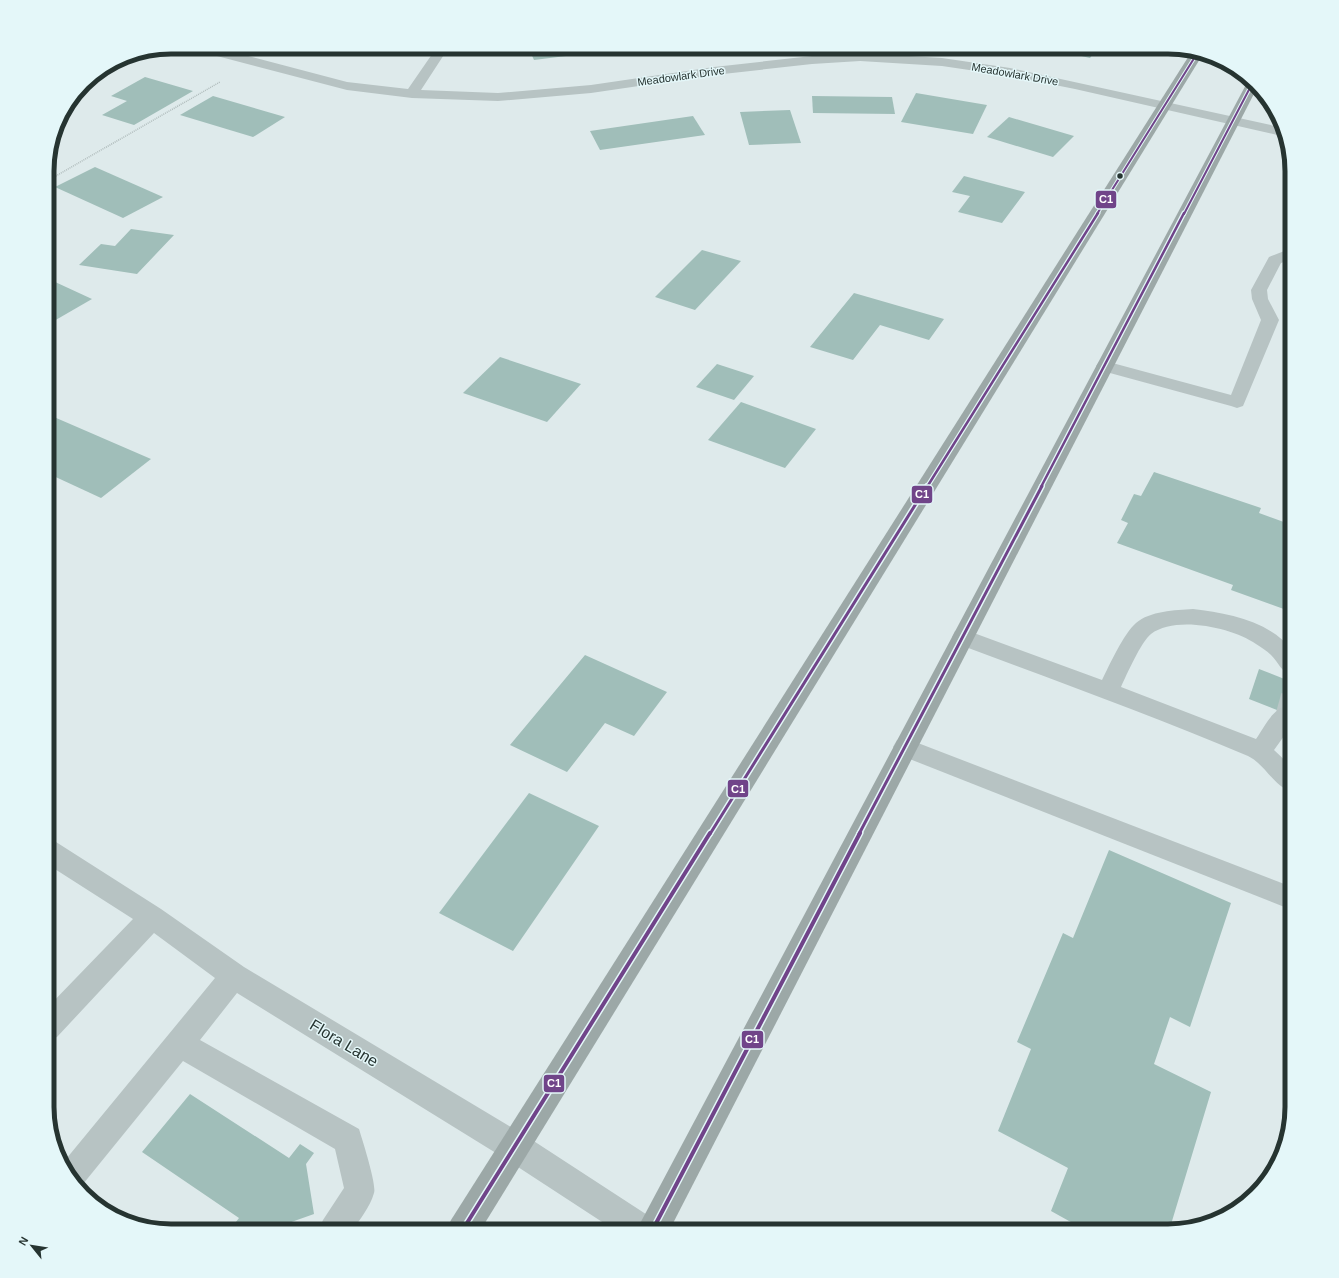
<svg xmlns="http://www.w3.org/2000/svg" width="1339" height="1278" font-family="Helvetica,sans-serif">
<style>
.building{fill:#a0beb9}
.lines{fill:none;stroke-linecap:round;stroke-linejoin:round}
.minor-tunnel{stroke:#b9c6c6;stroke-width:22;stroke-dasharray:22 11;stroke-linecap:butt}
.path{stroke:#b0bcbc;stroke-width:1.5;stroke-dasharray:1 1;stroke-linecap:butt}
.minor{fill:#b7c3c3;fill-rule:evenodd}
.major{fill:#9ca8a7;fill-rule:evenodd}
.bus-1-far3-casing{stroke:#e4f7f9;stroke-width:4}
.bus-1-far2-casing{stroke:#e4f7f9;stroke-width:5}
.bus-1-far1-casing{stroke:#e4f7f9;stroke-width:6}
.bus-1-casing{stroke:#e4f7f9;stroke-width:7}
.bus-1-far3{stroke:#704489;stroke-width:2}
.bus-1-far2{stroke:#704489;stroke-width:2.5}
.bus-1-far1{stroke:#704489;stroke-width:3}
.bus-1{stroke:#704489;stroke-width:4}
.bus-dot{fill:#263431;stroke:#e4f7f9;stroke-width:1.5}
.labels{text-anchor:middle;dominant-baseline:central;stroke-width:3;stroke-linejoin:round;paint-order:stroke}
.far-street-label{font-size:11px;fill:#263431;stroke:#e4f7f9}
.near-street-label{font-size:16px;fill:#263431;stroke:#e4f7f9}
.rim{fill:none;stroke:#263431;stroke-width:5}
.line-badge{stroke:#e4f7f9;stroke-width:1.5}
.badge-label{font-size:11px;text-anchor:middle;font-weight:bold;fill:#fff}
</style>
<rect width="100%" height="100%" fill="#deeaeb"/>
<g class="building">
<polygon points="528,47 595,47 598,52 534,60"/>
<polygon points="1042,47 1098,47 1090,58"/>
<polygon points="145,77 193,91 134,125 102,115 127,101 111,96"/>
<polygon points="916,93 987,105 973,134 901,122"/>
<polygon points="213,96 285,117 253,137 180,115"/>
<polygon points="812,96 892,97 895,114 813,113"/>
<polygon points="790,110 801,143 749,145 740,112"/>
<polygon points="693,116 705,135 600,150 590,131"/>
<polygon points="1009,117 1074,136 1053,157 987,137"/>
<polygon points="95,167 163,197 123,218 55,187"/>
<polygon points="964,176 1025,192 1002,223 958,212 970,196 952,192"/>
<polygon points="131,229 174,235 137,274 79,265 101,244 115,246"/>
<polygon points="702,250 741,261 695,310 655,297"/>
<polygon points="53,281 92,299 47,325 47,284"/>
<polygon points="854,293 944,319 929,340 880,325 853,360 810,347"/>
<polygon points="500,357 581,384 547,422 463,393"/>
<polygon points="717,364 754,376 734,400 696,387"/>
<polygon points="741,402 816,429 785,468 708,440"/>
<polygon points="47,414 151,459 101,498 47,473"/>
<polygon points="1154,472 1261,508 1259,513 1292,525 1292,612 1231,590 1233,585 1117,543 1128,523 1121,520 1134,494 1141,496"/>
<polygon points="585,655 667,692 634,736 605,723 567,772 510,745"/>
<polygon points="1259,669 1292,682 1292,716 1249,699"/>
<polygon points="529,793 599,826 513,951 439,913"/>
<polygon points="1109,850 1231,903 1190,1027 1170,1017 1154,1064 1211,1092 1169,1231 1087,1231 1051,1211 1068,1168 998,1131 1031,1049 1017,1042 1063,933 1073,938"/>
<polygon points="190,1094 289,1158 300,1144 314,1153 306,1164 314,1214 266,1231 259,1230 229,1231 239,1218 142,1152"/>
</g>
<g class="lines">
<polyline class="minor-tunnel" points="1287,714 1292,696"/>
<polyline class="path" points="47,181 220,82"/>
<g class="minor">
<polygon points="193,47 214,47 347,82 408,89 437,47 449,47 421,90 498,93 591,85 714,67 812,56 860,53 942,58 1010,68 1284,128 1286,137 1075,89 1010,76 942,66 860,61 812,64 714,75 591,93 498,101 412,98 347,90 194,50"/>
<polygon points="1292,248 1292,259 1281,263 1267,290 1268,299 1279,320 1243,406 1237,408 1231,406 1099,370 1096,366 1099,362 1105,361 1231,395 1261,320 1252,299 1251,290 1269,257"/>
<path d="M1193,609C1227,613 1270,621 1292,650V675C1281,672 1279,663 1271,655C1267,651 1261,647 1256,644C1233,628 1176,615 1151,634C1141,642 1127,674 1121,687L1256,739C1264,728 1276,701 1292,707V725L1274,750L1292,767V792C1273,786 1265,764 1248,756C1151,715 1053,680 955,643L952,637L955,631L963,629L1102,680C1109,666 1124,633 1136,623C1150,611 1175,610 1193,609Z"/>
<polygon points="905,738 1292,887 1292,910 897,754 893,747 897,740"/>
<path d="M47,839L56,842L161,909L244,967L526,1136L655,1220L660,1231H616L504,1158L237,993L200,1040L359,1129C362,1139 377,1185 374,1193C370,1207 360,1219 352,1231H318L323,1220L344,1188L335,1149L183,1061L79,1189L62,1164L215,978L154,933L57,1037L47,1041V1008L133,919L47,864Z"/>
</g>
<g class="major">
<polygon points="1192,51 1203,54 480,1231 446,1231 451,1220"/>
<polygon points="1249,79 1258,86 669,1231 636,1231"/>
</g>
<g class="bus-1-far3-casing">
<g id="bus-1-far3">
<polyline points="1097,214 1198,52"/>
<polyline points="1184,214 1253,82"/>
</g>
</g>
<g class="bus-1-far2-casing">
<g id="bus-1-far2">
<polyline points="927,487 1098,213"/>
<polyline points="1041,487 1184,213"/>
</g>
</g>
<g class="bus-1-far1-casing">
<g id="bus-1-far1">
<polyline points="710,834 927,486"/>
<polyline points="859,834 1042,486"/>
</g>
</g>
<g class="bus-1-casing">
<g id="bus-1">
<polyline points="462,1231 710,833"/>
<polyline points="652,1231 860,833"/>
</g>
</g>
<use href="#bus-1-far3" class="bus-1-far3"/>
<use href="#bus-1-far2" class="bus-1-far2"/>
<use href="#bus-1-far1" class="bus-1-far1"/>
<use href="#bus-1" class="bus-1"/>
</g>
<circle class="bus-dot" cx="1120" cy="176" r="3.5"/>
<g class="labels">
<g class="far-street-label">
<text transform="translate(1015 74) rotate(10)">Meadowlark Drive</text>
<text transform="translate(681 76) rotate(-8)">Meadowlark Drive</text>
</g>
<g class="near-street-label">
<text transform="translate(344 1043) rotate(31)">Flora Lane</text>
</g>
</g>
<path d="M0 0H1339V1278H0ZM171 54H1168A117 117 0 0 1 1285 171V1107A117 117 0 0 1 1168 1224H171A117 117 0 0 1 54 1107V171A117 117 0 0 1 171 54Z" fill="#e4f7f9" fill-rule="evenodd"/>
<path class="rim" d="M171 54H1168A117 117 0 0 1 1285 171V1107A117 117 0 0 1 1168 1224H171A117 117 0 0 1 54 1107V171A117 117 0 0 1 171 54Z"/>
<g class="line-badge">
<rect x="1095" y="190" width="22" height="19" rx="4" fill="#704489"/>
<rect x="911" y="485" width="22" height="19" rx="4" fill="#704489"/>
<rect x="727" y="779" width="22" height="19" rx="4" fill="#704489"/>
<rect x="741" y="1030" width="23" height="19" rx="4" fill="#704489"/>
<rect x="543" y="1074" width="22" height="19" rx="4" fill="#704489"/>
</g>
<g class="badge-label">
<text x="1106" y="203">C1</text>
<text x="922" y="498">C1</text>
<text x="738" y="793">C1</text>
<text x="752" y="1043">C1</text>
<text x="554" y="1087">C1</text>
</g>
<g transform="translate(32 1246) rotate(300)" stroke="#e4f7f9" stroke-width="3" paint-order="stroke">
<path d="M0-3L7 15L0 10L-7 15Z" fill="#263431"/>
<text y="-6" font-size="11" font-weight="bold" text-anchor="middle" fill="#263431">N</text>
</g>
</svg>
